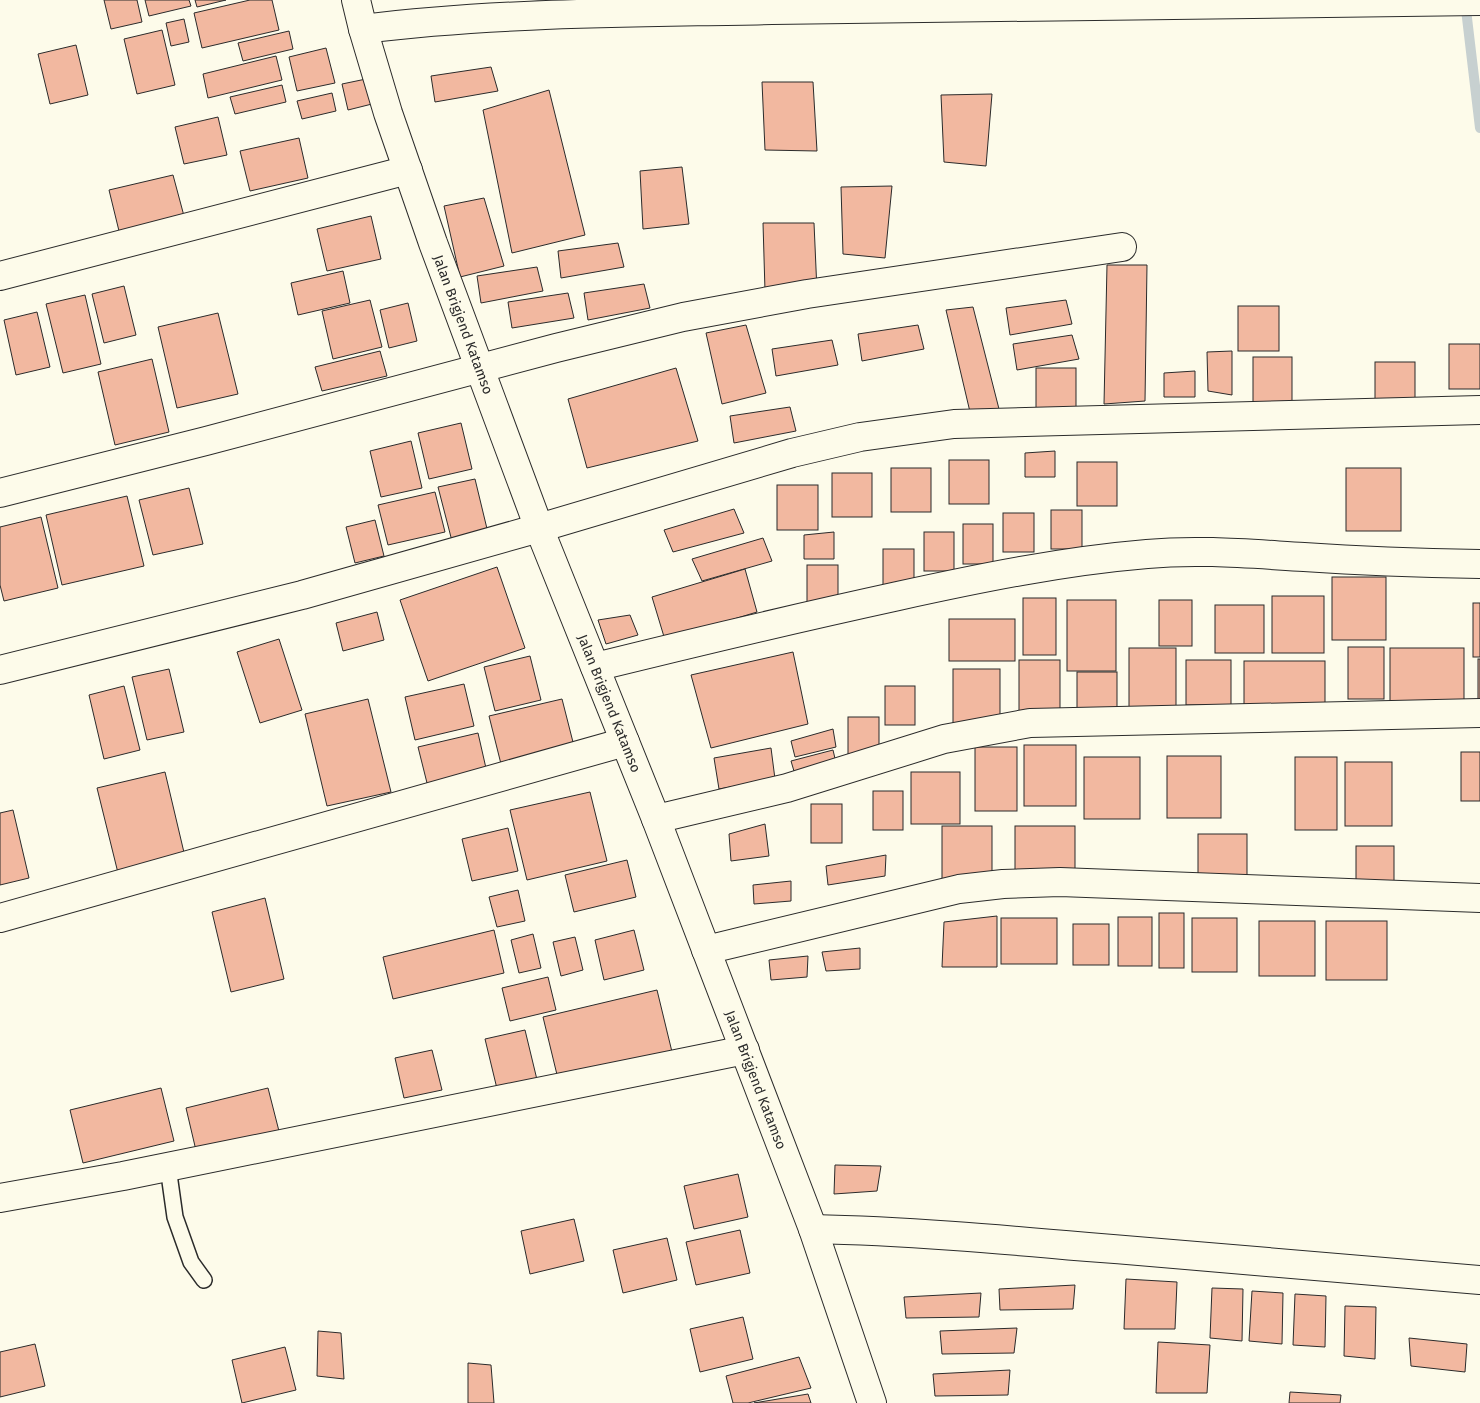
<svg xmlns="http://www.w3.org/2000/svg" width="1480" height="1403" font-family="'Fira Sans',sans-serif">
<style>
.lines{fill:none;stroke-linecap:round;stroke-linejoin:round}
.stream{stroke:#c7d0d0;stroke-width:10}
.building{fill:#f2b8a0;stroke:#2b2b2b}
.service-casing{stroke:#2b2b2b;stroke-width:18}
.minor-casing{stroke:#2b2b2b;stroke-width:30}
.trunk-casing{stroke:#2b2b2b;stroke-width:30}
.service{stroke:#fdfbea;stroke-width:15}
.minor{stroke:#fdfbea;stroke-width:28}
.trunk{stroke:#fdfbea;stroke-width:28}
.labels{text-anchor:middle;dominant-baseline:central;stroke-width:4;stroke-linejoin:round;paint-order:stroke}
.street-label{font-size:14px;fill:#2b2b2b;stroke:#fdfbea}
</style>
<rect width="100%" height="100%" fill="#fdfbea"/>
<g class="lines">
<polyline class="stream" points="1465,1 1480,128"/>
</g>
<g class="building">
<polygon points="104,0 137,0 142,22 111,29"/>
<polygon points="145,0 189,0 191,6 149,16"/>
<polygon points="195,0 226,0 197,7"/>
<polygon points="250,0 272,0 279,30 202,48 194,13"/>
<polygon points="184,19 189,42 171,46 166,23"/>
<polygon points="162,30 175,85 137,94 124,39"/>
<polygon points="289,31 293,49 243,61 238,43"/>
<polygon points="76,45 88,95 50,104 38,54"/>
<polygon points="326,48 335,83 297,91 289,57"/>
<polygon points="276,56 282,80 208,98 203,74"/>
<polygon points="491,67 498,91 435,102 431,76"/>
<polygon points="366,79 372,104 348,110 342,84"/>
<polygon points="762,82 813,82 817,151 765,150"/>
<polygon points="282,85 286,102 235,114 230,97"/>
<polygon points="549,90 585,235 512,253 483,110"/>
<polygon points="332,93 336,111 302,119 297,101"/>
<polygon points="992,94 986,166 944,162 941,95"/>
<polygon points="218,117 227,155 184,164 175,127"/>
<polygon points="299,138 308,178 250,191 240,151"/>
<polygon points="682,167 689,224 643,229 640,171"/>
<polygon points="173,175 184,216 119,231 109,190"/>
<polygon points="892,186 885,258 843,254 841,187"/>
<polygon points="484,198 504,266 460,277 444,206"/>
<polygon points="371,216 381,259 327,271 317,229"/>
<polygon points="763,223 814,223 817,291 765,291"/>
<polygon points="618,243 624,267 561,278 558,251"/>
<polygon points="1107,265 1147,265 1145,401 1104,404"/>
<polygon points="537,267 543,291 481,303 477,276"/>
<polygon points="343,271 350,303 298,315 291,283"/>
<polygon points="644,284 650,308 588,320 584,293"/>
<polygon points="124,286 136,335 104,343 92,294"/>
<polygon points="568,293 574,318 512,328 508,302"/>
<polygon points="85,295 101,364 63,373 46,304"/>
<polygon points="370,300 382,347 333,359 322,311"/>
<polygon points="1066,300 1072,324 1010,335 1006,308"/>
<polygon points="408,303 417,341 389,348 380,310"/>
<rect x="1238" y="306" width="41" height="45"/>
<polygon points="973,307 999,409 970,412 946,310"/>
<polygon points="37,312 50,367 16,375 4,320"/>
<polygon points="218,313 238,394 177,408 158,327"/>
<polygon points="746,325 766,393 722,404 706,333"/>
<polygon points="918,325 924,349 862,361 858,334"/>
<polygon points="1072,335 1079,359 1017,370 1013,344"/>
<polygon points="832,340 838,365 776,376 772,349"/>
<rect x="1449" y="344" width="31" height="45"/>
<polygon points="380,351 387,376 322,391 315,367"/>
<polygon points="1232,351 1232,395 1208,391 1207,352"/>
<rect x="1253" y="357" width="39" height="45"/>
<polygon points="152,359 169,432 115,445 98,372"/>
<rect x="1375" y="362" width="40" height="44"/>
<polygon points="676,368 698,441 587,468 568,399"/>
<rect x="1036" y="368" width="40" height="44"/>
<polygon points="1195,371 1195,397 1164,397 1164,373"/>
<polygon points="790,407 796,431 734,443 730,416"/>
<polygon points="461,423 472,469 429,479 418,433"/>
<polygon points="411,441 422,488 381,497 370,451"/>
<polygon points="1055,451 1055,477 1025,477 1025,453"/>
<rect x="949" y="460" width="40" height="44"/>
<rect x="1077" y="462" width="40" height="44"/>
<rect x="891" y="468" width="40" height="44"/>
<rect x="1346" y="468" width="55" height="63"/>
<rect x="832" y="473" width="40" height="44"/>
<polygon points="475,479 489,537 453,545 438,487"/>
<rect x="777" y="485" width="41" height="45"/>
<polygon points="189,488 203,544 153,555 139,500"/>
<polygon points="435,492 445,532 388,545 378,505"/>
<polygon points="127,496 144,566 62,585 46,515"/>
<polygon points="734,509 744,533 673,552 664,530"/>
<rect x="1051" y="510" width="31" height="39"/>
<rect x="1003" y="513" width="31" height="39"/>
<polygon points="41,517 58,588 4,601 0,585 0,527"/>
<polygon points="375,520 384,556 355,563 346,527"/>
<rect x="963" y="524" width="30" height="40"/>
<polygon points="834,532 834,559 804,559 804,535"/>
<rect x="924" y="532" width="30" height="39"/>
<polygon points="763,538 772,561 702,581 692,559"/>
<rect x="883" y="549" width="31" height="39"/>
<rect x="807" y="565" width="31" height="39"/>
<polygon points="497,567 525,648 428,681 400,600"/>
<polygon points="745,569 757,612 665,640 652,597"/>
<rect x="1332" y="577" width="54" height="63"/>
<rect x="1272" y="596" width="52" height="57"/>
<rect x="1023" y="598" width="33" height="57"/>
<rect x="1067" y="600" width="49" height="71"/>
<rect x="1159" y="600" width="33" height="46"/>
<rect x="1473" y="603" width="7" height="54"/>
<rect x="1215" y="605" width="49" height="48"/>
<polygon points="377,612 384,640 343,651 336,623"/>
<polygon points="630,615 638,635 606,644 598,620"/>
<rect x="949" y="619" width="66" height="42"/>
<polygon points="279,639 302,710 260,723 237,652"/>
<rect x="1348" y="647" width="36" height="52"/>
<rect x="1129" y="648" width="47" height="63"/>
<rect x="1390" y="648" width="74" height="53"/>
<polygon points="793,652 808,724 711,748 691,675"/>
<polygon points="530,656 541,700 495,711 484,667"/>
<rect x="1478" y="659" width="2" height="44"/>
<rect x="1019" y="660" width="41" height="60"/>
<rect x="1186" y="660" width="45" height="45"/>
<rect x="1244" y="661" width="81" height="48"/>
<polygon points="169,669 184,732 147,740 132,677"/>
<rect x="953" y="669" width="47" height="54"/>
<rect x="1077" y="672" width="40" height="46"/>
<polygon points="464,684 474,726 415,740 405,697"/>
<polygon points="124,686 140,750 104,759 89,695"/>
<rect x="885" y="686" width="30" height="39"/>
<polygon points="368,699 391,792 327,806 305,714"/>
<polygon points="562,699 575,750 502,768 489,716"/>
<rect x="848" y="717" width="31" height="39"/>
<polygon points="833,729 836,747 795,757 791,741"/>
<polygon points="478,733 488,777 429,791 418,747"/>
<rect x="1024" y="745" width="52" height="61"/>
<rect x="975" y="747" width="42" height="64"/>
<polygon points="771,748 775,779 719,789 714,758"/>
<polygon points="833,750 837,767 796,778 791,761"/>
<rect x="1461" y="752" width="19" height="49"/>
<rect x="1167" y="756" width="54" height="62"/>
<rect x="1084" y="757" width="56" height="62"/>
<rect x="1295" y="757" width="42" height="73"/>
<rect x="1345" y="762" width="47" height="64"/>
<polygon points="165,772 186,861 119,877 97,788"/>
<rect x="911" y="772" width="49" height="52"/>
<rect x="873" y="791" width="30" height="39"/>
<polygon points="590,792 607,861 527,880 510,810"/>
<rect x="811" y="804" width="31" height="39"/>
<polygon points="13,810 29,878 0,885 0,813"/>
<polygon points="765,824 769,856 731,861 729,834"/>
<rect x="942" y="826" width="50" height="56"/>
<rect x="1015" y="826" width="60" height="53"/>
<polygon points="508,828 518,871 472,881 462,839"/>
<rect x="1198" y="834" width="49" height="48"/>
<rect x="1356" y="846" width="38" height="35"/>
<polygon points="886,855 885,876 828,885 826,866"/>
<polygon points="627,860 636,897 574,912 565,875"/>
<polygon points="791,881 791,901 754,904 753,885"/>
<polygon points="518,890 525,921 497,927 489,897"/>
<polygon points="265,898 284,979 231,992 212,912"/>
<rect x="1159" y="913" width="25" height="55"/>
<polygon points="997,916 997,967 942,967 944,922"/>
<rect x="1118" y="917" width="34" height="49"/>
<rect x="1001" y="918" width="56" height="46"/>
<rect x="1192" y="918" width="45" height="54"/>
<rect x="1259" y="921" width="56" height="55"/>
<rect x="1326" y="921" width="61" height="59"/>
<rect x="1073" y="924" width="36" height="41"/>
<polygon points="494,930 504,973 393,999 383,957"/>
<polygon points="634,930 644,970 604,980 595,940"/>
<polygon points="533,934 541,968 519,973 511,940"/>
<polygon points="575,937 583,970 561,976 553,942"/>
<polygon points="860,948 860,969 826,971 822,952"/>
<polygon points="808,956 807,977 771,980 769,960"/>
<polygon points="548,977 556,1010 510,1021 502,988"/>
<polygon points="657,990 673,1056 559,1083 543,1017"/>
<polygon points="525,1030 539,1088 499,1097 485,1039"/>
<polygon points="432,1050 442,1090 404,1098 395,1058"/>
<polygon points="161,1088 174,1141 83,1163 70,1110"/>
<polygon points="268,1088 281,1139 198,1159 186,1108"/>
<polygon points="835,1165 881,1166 877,1191 834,1194"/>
<polygon points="738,1174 748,1217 694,1229 684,1186"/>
<polygon points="574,1219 584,1261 530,1274 521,1231"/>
<polygon points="740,1230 750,1273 696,1285 686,1242"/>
<polygon points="667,1238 677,1280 623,1293 613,1250"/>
<polygon points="1126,1279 1177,1282 1175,1329 1124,1329"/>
<polygon points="1075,1285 1073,1309 1000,1310 999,1289"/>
<polygon points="1212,1288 1243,1289 1242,1341 1210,1338"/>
<polygon points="1252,1291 1283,1293 1282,1344 1249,1341"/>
<polygon points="981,1293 979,1317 906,1318 904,1297"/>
<polygon points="1295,1294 1326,1296 1325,1347 1293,1345"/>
<polygon points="1345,1306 1376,1307 1375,1359 1344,1356"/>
<polygon points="743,1317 753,1359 700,1372 690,1329"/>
<polygon points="1017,1328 1014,1353 942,1354 940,1331"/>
<polygon points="318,1331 341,1333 344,1379 317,1376"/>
<polygon points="1409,1338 1467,1344 1465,1372 1411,1366"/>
<polygon points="1158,1342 1210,1345 1207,1393 1156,1393"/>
<polygon points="35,1344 45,1386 0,1397 0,1352"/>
<polygon points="285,1347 296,1390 242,1403 232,1360"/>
<polygon points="799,1357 811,1388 748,1403 733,1403 726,1376"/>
<polygon points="468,1363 491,1365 494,1403 468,1403"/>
<polygon points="1010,1370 1008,1395 935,1396 933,1374"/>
<polygon points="1290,1392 1341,1395 1340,1403 1289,1403"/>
<polygon points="808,1394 811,1403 754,1403"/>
</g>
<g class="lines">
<g class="service-casing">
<polyline id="service" points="168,1167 175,1217 191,1262 204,1280"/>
</g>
<g class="minor-casing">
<g id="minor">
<path d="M363,29C499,12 636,13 772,10C1008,5 1244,3 1480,1"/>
<polyline points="0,276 408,170"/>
<polyline points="0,493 206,441 556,348 683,317 807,294 1122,247"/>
<path d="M595,667C696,642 797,618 898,596C980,578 1063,561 1147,554C1199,549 1252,554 1304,557C1363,561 1421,563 1480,564"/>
<polyline points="0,670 302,595 539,528 792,453 860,437 954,424 1480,410"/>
<polyline points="656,819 787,788 944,739 1030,723 1480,713"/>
<polyline points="0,918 625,742"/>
<polyline points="706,950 959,889 1003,884 1060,882 1480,898"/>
<polyline points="0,1198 123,1176 745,1050"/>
<path d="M813,1229C905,1231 997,1239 1088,1247C1219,1257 1350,1268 1480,1280"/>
</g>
</g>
<g class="trunk-casing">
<g id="trunk">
<path id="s1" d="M356,0L363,29L388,113L433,243L539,528L656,819L813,1229L872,1403"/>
</g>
</g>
<use href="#service" class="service"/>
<use href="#minor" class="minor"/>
<use href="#trunk" class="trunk"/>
</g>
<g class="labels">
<g class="street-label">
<text stroke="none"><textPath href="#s1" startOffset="342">Jalan Brigjend Katamso</textPath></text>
<text stroke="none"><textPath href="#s1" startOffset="748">Jalan Brigjend Katamso</textPath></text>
<text stroke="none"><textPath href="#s1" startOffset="1152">Jalan Brigjend Katamso</textPath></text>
</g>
</g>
</svg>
